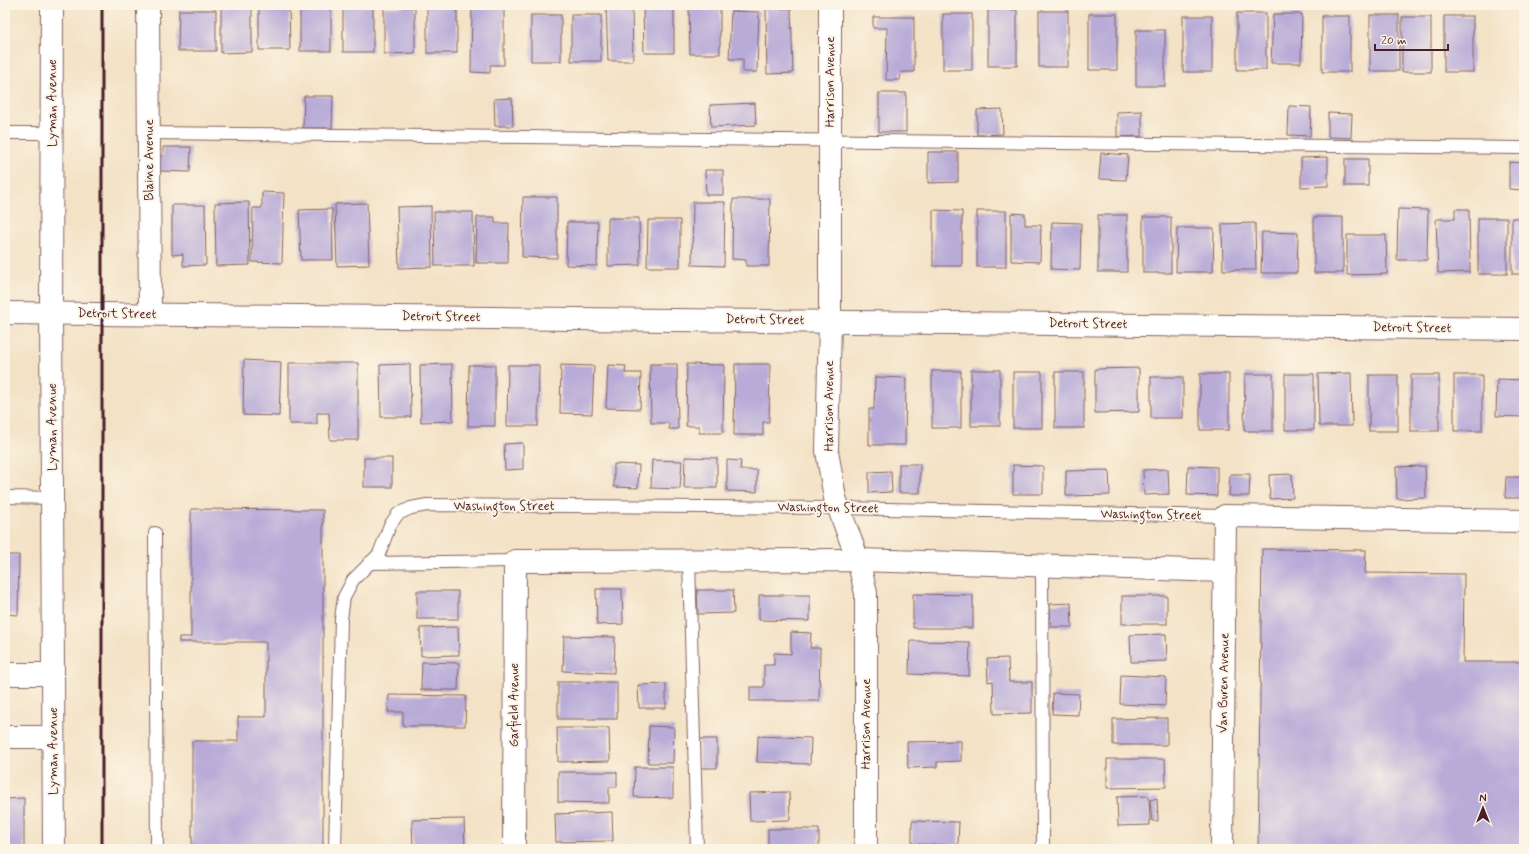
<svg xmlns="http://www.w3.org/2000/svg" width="1529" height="854" font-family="Mynerve,sans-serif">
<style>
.building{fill:#b8abd8}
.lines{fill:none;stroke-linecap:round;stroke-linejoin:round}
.service-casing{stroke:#856361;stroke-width:14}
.minor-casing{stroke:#856361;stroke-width:24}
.service{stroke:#fff;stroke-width:12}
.minor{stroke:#fff;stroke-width:22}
.rail{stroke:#4a1f2b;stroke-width:3}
.labels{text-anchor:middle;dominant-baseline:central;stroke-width:4;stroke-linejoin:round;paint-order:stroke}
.street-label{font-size:13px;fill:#4a1f2b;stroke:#fcf5e5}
</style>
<rect width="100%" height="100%" fill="#fcf5e5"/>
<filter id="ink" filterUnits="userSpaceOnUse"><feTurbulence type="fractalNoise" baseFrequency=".025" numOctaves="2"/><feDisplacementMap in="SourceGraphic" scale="8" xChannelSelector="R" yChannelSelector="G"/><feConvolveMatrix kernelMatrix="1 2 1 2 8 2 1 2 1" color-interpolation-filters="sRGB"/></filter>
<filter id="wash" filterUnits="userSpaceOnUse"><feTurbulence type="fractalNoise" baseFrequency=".012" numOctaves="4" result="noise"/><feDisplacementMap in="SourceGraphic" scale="16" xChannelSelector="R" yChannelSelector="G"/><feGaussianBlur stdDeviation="0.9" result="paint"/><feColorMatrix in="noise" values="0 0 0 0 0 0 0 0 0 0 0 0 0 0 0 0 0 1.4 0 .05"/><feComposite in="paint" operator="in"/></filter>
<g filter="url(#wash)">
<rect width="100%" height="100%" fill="#f3e2c6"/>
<g id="blocks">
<g class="building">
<polygon points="259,5 289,5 290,50 259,50"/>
<rect x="300" y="5" width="31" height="46"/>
<polygon points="472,5 504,5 504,65 490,65 490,73 471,72"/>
<polygon points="606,5 632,5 633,61 608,61"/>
<polygon points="221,6 252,6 252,52 221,53"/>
<rect x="343" y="6" width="30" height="46"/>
<rect x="427" y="6" width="30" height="47"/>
<polygon points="643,6 674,6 674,53 644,53"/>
<polygon points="384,7 415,7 415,53 384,54"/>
<polygon points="689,7 720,7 720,54 690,54"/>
<polygon points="791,8 793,73 767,74 766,9"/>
<polygon points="179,10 216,10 216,51 178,51"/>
<rect x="988" y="10" width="29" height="56"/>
<polygon points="731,11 759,12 757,72 743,72 743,59 729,59"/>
<rect x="1039" y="11" width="29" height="56"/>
<rect x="1237" y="13" width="29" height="57"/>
<rect x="943" y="14" width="29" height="56"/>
<rect x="1089" y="14" width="28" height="56"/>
<polygon points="1273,14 1302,14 1301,63 1271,63"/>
<rect x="531" y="15" width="30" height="46"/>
<rect x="571" y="15" width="30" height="46"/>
<rect x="1370" y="15" width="29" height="56"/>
<rect x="1183" y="16" width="29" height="56"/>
<rect x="1322" y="16" width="28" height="56"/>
<rect x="1444" y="16" width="29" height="56"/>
<polygon points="873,17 914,17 914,72 901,72 900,80 886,80 887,28 873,28"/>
<rect x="1402" y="17" width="29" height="55"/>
<rect x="1136" y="30" width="29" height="56"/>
<rect x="879" y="93" width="27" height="39"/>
<polygon points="304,96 333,96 332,128 303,128"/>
<polygon points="512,98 513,126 495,126 494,99"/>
<polygon points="755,103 756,125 711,127 710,105"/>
<polygon points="1289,106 1311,107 1310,136 1288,135"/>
<polygon points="1002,109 1003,134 977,135 977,110"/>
<polygon points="1142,111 1142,136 1117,137 1117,112"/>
<polygon points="1328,113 1352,114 1351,138 1328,137"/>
<polygon points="163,147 191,147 190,172 158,171 158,156 163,156"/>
<polygon points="928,152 958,152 958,182 928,183"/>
<polygon points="1101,153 1128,155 1126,180 1099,179"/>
<polygon points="1328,157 1328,186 1301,187 1301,158"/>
<rect x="1345" y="159" width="23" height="27"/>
<polygon points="1509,162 1524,163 1524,190 1509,189"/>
<polygon points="705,170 723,170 723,195 706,195"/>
<polygon points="262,192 284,193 282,263 252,262 253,208 262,208"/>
<polygon points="523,197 557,197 557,258 522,257"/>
<polygon points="733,199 770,199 769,266 746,266 746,260 732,259"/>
<polygon points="249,202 250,265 216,266 215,203"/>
<polygon points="693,202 725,202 724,266 692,265"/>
<polygon points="367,203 369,265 337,266 335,204"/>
<polygon points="172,205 205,205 206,265 183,266 183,254 172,255"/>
<polygon points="431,206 432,267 399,268 397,207"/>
<polygon points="332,209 333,260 301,260 299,210"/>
<polygon points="1398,209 1428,210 1427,260 1397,260"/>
<polygon points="1455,209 1469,209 1470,272 1438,273 1436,219 1455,219"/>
<polygon points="933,210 962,211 962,266 933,266"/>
<rect x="977" y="211" width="29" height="56"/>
<polygon points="434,212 473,212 474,266 435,266"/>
<polygon points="1011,213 1025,214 1025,225 1041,225 1040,262 1011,261"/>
<rect x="1098" y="215" width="29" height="57"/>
<polygon points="477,217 495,217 495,223 509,223 508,263 476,263"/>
<rect x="1143" y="217" width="28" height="56"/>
<rect x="1314" y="217" width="29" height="56"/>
<polygon points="608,218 639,218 640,265 608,266"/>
<rect x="1478" y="218" width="29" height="56"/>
<rect x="1512" y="218" width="12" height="56"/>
<polygon points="648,220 680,220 680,267 647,267"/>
<polygon points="567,222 598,222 597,266 566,265"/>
<polygon points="1052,222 1081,223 1080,270 1051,269"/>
<polygon points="1255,223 1256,270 1223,270 1222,224"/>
<polygon points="1177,228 1214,228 1213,272 1176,272"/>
<polygon points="1262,232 1298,233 1297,273 1261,273"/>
<polygon points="1347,235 1386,235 1387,274 1347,275"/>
<polygon points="244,360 281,362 279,416 243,415"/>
<polygon points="289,363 358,363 358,440 330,440 329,413 317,413 317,424 289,424"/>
<polygon points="410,364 411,417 381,417 380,365"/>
<polygon points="452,364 453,421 421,422 420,365"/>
<polygon points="650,364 677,364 678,429 669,429 669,423 651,423"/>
<polygon points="687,364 724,365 723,433 699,433 699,426 686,426"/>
<polygon points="735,364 770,364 769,422 763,422 763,435 734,435"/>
<polygon points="469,365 495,365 495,426 468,426"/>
<polygon points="508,365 539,365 538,426 507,426"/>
<polygon points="561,365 594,366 592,414 560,413"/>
<polygon points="608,365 626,366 625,373 641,373 640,409 606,408"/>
<polygon points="1139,368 1139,412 1095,413 1095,369"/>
<rect x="971" y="370" width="29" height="56"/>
<rect x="932" y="371" width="29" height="57"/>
<rect x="1013" y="372" width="29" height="56"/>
<rect x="1055" y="372" width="29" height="56"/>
<polygon points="1351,373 1352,426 1319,426 1318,374"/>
<rect x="1200" y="374" width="29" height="56"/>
<polygon points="1245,374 1273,374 1273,431 1244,431"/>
<rect x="1285" y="374" width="29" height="56"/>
<rect x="1369" y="375" width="29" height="56"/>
<rect x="1411" y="375" width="28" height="56"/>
<rect x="1454" y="375" width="28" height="56"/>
<polygon points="875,377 906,378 905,445 869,445 869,409 874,409"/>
<rect x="1151" y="377" width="32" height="41"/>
<polygon points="1497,379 1524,380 1524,417 1496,416"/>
<polygon points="523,443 523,469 505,470 504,444"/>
<polygon points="685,457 717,458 717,488 684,488"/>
<rect x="364" y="458" width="28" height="29"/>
<polygon points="652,460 682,461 680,489 651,488"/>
<polygon points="727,460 741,461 740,470 757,470 757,492 727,491"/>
<polygon points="614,464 639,465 638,488 614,487"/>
<rect x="899" y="464" width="21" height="29"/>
<polygon points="1013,465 1043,466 1043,494 1013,494"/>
<polygon points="1188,466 1217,467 1217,496 1187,495"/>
<polygon points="1425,466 1426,498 1397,499 1396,467"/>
<polygon points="1168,469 1169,494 1144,495 1143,470"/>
<polygon points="1109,470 1110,495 1066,496 1066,471"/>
<polygon points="891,471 892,492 869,493 869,472"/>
<polygon points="1230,474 1250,474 1249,496 1229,496"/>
<polygon points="1292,474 1293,498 1270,499 1269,475"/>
<polygon points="1506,477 1524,477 1524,498 1505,498"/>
<polygon points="191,509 323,510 323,849 192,849 192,741 238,741 238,717 266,717 266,642 179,642 179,637 191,637"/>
<polygon points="1262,549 1366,550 1365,573 1464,574 1463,662 1524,662 1524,849 1258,849"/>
<polygon points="5,555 19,555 18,615 5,614"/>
<polygon points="596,589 622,589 623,624 597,625"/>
<polygon points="697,590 733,590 734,613 698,614"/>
<rect x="417" y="591" width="41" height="28"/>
<polygon points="913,594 973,595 973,628 913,628"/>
<polygon points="759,595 810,595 810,621 759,620"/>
<rect x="1122" y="596" width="45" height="28"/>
<polygon points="1071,603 1072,627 1051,627 1050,604"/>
<polygon points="458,627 459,655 421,656 420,628"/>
<polygon points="791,632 811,633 810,648 820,648 819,701 750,701 750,687 764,687 764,665 774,665 774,653 791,654"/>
<polygon points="1166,634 1167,661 1131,662 1130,635"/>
<polygon points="564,636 615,637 614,673 563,671"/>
<polygon points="910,641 970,642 969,676 909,674"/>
<polygon points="1008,658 1009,682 1032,682 1032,713 994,714 993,681 988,682 987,659"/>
<polygon points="422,662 459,663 458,690 421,690"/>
<polygon points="1121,675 1166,677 1165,706 1120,704"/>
<rect x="558" y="682" width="59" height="37"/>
<polygon points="666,684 666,708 639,708 638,685"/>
<polygon points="1053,693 1079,694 1078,715 1052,714"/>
<polygon points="389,695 466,696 465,726 403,726 403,712 388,712"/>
<polygon points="1167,718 1167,745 1113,745 1113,719"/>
<polygon points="649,726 674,727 673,763 648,763"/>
<polygon points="557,728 609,728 610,761 558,762"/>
<polygon points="758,736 811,738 810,764 757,762"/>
<polygon points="699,739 717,739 717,768 700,768"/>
<polygon points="961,741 961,761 937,762 937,767 908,768 907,742"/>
<polygon points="1107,759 1165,759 1166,787 1107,788"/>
<polygon points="635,767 673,767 673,798 634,797"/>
<polygon points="558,772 617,772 617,787 609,787 609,803 558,802"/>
<polygon points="789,792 790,820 750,821 749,793"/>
<polygon points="1149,796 1150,825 1118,826 1117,797"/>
<polygon points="24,798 24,849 5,849 5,799"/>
<polygon points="1157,798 1158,821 1152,821 1150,800"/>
<polygon points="612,812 613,841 556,842 555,814"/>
<polygon points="464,819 465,849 413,849 412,820"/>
<polygon points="912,821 959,822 958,845 912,844"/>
<rect x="768" y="829" width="51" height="20"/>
</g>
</g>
</g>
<g filter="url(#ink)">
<use href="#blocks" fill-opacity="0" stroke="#856361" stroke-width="1"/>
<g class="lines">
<g class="service-casing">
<g id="service">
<polyline points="5,133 51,133"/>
<polyline points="149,133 1524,148"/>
<polyline points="5,497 52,498"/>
<polyline points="155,533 157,849"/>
<polyline points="689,561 697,849"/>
<polyline points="369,563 515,561"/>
<polyline points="1042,565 1043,849"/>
<polyline points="335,849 341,619 344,597 353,580 379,554 390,525 398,514 411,508 427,505 839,508 1225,516"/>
</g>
</g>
<g class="minor-casing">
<g id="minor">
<polyline points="52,5 51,313 54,849"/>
<polyline points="148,5 150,314"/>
<polyline points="830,5 830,321 827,451 835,498 858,560 866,593 866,849"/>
<polyline points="5,313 1524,329"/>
<polyline points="5,674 53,674"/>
<polyline points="5,737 53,737"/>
<polyline points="514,849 515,561 858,560 1225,571"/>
<polyline points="1222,849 1225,516 1524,521"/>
</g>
</g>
<use href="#service" class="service"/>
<use href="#minor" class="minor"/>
<polyline class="rail" points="102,849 102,5"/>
</g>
</g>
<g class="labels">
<g class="street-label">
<text transform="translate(830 82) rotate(-90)">Harrison Avenue</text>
<text transform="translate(52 103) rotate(-90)">Lyman Avenue</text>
<text transform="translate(149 160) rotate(-90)">Blaine Avenue</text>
<text transform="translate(117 314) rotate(1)">Detroit Street</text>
<text transform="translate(441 317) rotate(1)">Detroit Street</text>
<text transform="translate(765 320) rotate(1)">Detroit Street</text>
<text transform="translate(1088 324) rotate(1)">Detroit Street</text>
<text transform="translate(1412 328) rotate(1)">Detroit Street</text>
<text transform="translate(829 406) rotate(-90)">Harrison Avenue</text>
<text transform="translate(52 427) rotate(-90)">Lyman Avenue</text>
<text x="504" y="506">Washington Street</text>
<text transform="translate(828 508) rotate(1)">Washington Street</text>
<text transform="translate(1151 515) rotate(1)">Washington Street</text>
<text transform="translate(1224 683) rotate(-89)">Van Buren Avenue</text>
<text transform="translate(514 705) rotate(-90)">Garfield Avenue</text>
<text transform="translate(866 724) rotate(-90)">Harrison Avenue</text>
<text transform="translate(53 751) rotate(-90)">Lyman Avenue</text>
</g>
</g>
<rect width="1529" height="854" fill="none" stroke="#fcf5e5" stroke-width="20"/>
<g transform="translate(1483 808)" stroke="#fcf5e5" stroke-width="3" paint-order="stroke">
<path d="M0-3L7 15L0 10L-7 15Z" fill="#4a1f2b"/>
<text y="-6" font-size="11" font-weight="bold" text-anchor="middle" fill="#4a1f2b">N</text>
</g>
<path d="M1375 44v6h73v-6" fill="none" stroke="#4a1f2b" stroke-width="2"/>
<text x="1381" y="44" font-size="12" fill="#4a1f2b" stroke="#fcf5e5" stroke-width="3" paint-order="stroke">20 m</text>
</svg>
